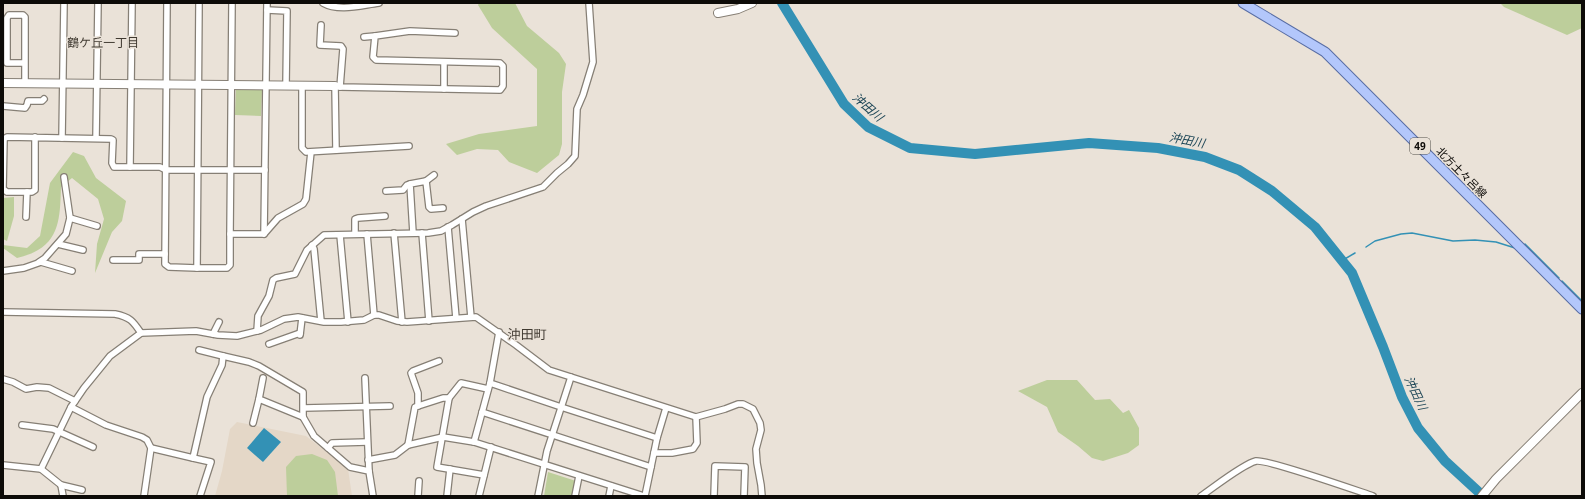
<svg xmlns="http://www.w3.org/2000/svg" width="1585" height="499" font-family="'Open Sans','Noto Sans JP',sans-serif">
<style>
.built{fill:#e4d7c7}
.green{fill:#bdce9b}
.water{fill:#3391b5}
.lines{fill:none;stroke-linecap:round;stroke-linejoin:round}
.stream{stroke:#3391b5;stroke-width:1.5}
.river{stroke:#3391b5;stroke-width:10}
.street-casing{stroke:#867f75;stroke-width:8}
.secondary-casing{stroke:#867f75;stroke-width:10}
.primary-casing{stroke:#586da4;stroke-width:11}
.street{stroke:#fff;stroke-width:5.5}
.secondary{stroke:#fff;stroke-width:8}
.primary{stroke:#b3c7fb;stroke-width:9}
.labels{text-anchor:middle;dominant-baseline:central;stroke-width:3;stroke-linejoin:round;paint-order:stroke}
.shield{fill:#eae2d8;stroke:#4f4c46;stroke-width:1}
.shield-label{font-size:10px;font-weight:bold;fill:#0d0b08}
.street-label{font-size:11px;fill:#0d0b08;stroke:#eae2d8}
.neighbourhood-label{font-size:12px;fill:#403a31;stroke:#eae2d8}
.water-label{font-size:12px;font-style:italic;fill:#214959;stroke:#eae2d8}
.quarter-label{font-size:13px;fill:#403a31;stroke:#eae2d8}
</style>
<rect width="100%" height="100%" fill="#eae2d8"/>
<polygon class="built" points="237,422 306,436 348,469 352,496 215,496 222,471 230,429"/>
<g class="green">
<polygon points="479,3 515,3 527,26 559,53 566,64 562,92 562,144 559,155 537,173 509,162 498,150 477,149 457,155 446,144 479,134 537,126 537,69 492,28 478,5"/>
<polygon points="1500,3 1582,3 1582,28 1567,35 1504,7"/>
<polygon points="236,89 262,90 261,116 235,115"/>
<path d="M73,152L84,156L96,178L126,201L122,221L112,232L95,273L97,244L104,219L98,199L72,178L61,187C60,211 61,237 38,250C32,254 24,256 17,258L3,248V245L27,248L40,236L50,183Z"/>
<polygon points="14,197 14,216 7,241 3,239 3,198"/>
<polygon points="1047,380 1077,380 1095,400 1110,399 1123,413 1129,410 1139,428 1139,445 1128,453 1103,461 1092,458 1078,446 1058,432 1047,407 1018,391"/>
<polygon points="312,454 327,460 335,472 338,496 287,496 286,467 296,456"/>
<polygon points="548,472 576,481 573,496 544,496"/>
</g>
<polygon class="water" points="264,428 281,442 263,462 247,448"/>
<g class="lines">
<g class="stream">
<polyline points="1525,244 1559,278"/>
<polyline points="1366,247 1375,241 1401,234 1412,233 1453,241 1475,240 1496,242 1515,248"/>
<polyline points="1343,260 1355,253"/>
<polyline points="1562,281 1582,301"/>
</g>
<polyline class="river" points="782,3 844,104 868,127 910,148 975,154 1089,143 1158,148 1205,157 1239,170 1272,191 1315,227 1352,273 1383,347 1402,397 1418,428 1445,461 1483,496"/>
<g class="street-casing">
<g id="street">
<polyline points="132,3 130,167 160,167 166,170 265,170"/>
<polyline points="167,3 165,264 169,267 197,268"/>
<polyline points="199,3 197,268 227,268 230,265 230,234 264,234 267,3"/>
<path d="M323,3C339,12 362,5 379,3"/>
<polyline points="267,10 287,11 286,85"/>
<polyline points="321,25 320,45 341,46 343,49 340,87"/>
<polyline points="364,37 375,36"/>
<polyline points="25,83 25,17 23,15 9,15 7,18 7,63 25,63"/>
<polyline points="302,86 302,148 306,152 409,146"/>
<polyline points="444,89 444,62"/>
<polyline points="3,106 25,108 27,105 28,101 42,101 44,99"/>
<polyline points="35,137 35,190 32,192 7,192 3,189 4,139 7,137 111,139 113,140 112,163 114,167 130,167"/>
<polyline points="62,138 64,3"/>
<polyline points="96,138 98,3"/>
<polyline points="336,150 335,86 340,87 500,90 503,86 503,66 500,63 376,60 373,57 375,36 410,31 455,33"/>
<polyline points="426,181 434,175"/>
<polyline points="386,191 403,190 407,185 410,184"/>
<polyline points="26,217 27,192"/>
<polyline points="70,218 97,226"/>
<polyline points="462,219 471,317"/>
<polyline points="448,227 456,318"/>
<polyline points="394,233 402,322"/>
<polyline points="413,233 410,184 426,181 429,207 431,209 443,208"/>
<polyline points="422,233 429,321"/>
<polyline points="230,234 232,3"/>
<polyline points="264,234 278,218 303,204 306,199 311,152"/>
<polyline points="355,234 355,219 358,218 385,216"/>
<polyline points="367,234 374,315"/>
<polyline points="340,235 348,322"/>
<polyline points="58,244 83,250"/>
<polyline points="312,245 314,249 321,321"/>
<polyline points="113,260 139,260 139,254 165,254"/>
<polyline points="39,262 45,258 66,234 70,218 64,177"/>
<polyline points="3,271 24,268 41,262 72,271"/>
<path d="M3,312L115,314C130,317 133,321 141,333L196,331L218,335L237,336L261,330L284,319L298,317L324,322H341L364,320L374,315H379L397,321L407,322L476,317L516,345L549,370L696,417L725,409L738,404H743L753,409L760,423L761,430L756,449L757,463L761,485L762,496"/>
<polyline points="257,331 258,316 269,296 273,280 276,278 295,274 307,250 324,235 428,233 441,231 452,225 473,212 486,206 543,187 557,173 568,164 575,156 577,109 583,95 593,62 589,3"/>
<polyline points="213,334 219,322"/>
<polyline points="300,335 302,318"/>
<polyline points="269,344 300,333"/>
<polyline points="199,350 223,356"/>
<polyline points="263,378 259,399 303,417"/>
<polyline points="365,378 369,471"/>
<polyline points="3,379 13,382 26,389 37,387 49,388 75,401"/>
<polyline points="490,383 561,407 657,438"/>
<polyline points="449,398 437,467 484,475"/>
<polyline points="418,406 418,393 411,373 413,371 439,361"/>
<polyline points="71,407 106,425 142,437 147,440 151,448 144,496"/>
<polyline points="304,408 390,406"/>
<polyline points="482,412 651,467"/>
<polyline points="253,423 259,399"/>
<polyline points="22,425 53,429 93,447"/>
<polyline points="474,442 490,383 499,332"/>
<polyline points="408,445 415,407 443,398 449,398 461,383 488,389"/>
<polyline points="151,448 193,458 207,397 222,365 223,356 249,362 259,366 303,392 303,417 314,436 350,467 369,471 373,496"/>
<polyline points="328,448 332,443 367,442"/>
<polyline points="654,453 672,453 693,449 697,443 696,417"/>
<polyline points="193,458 211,462 200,496"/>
<polyline points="368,460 395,455 408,445 443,437 474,442 644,496"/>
<polyline points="3,465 41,469 71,407 84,388 110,356 141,333"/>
<polyline points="41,469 61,485 63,496"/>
<polyline points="61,485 82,490"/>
<polyline points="418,496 419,481"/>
<polyline points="447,496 450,469"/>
<polyline points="479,496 491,447"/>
<polyline points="538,496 547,451 571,377"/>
<polyline points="575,496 579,476"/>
<polyline points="609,496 611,486"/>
<polyline points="645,496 657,438 666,408"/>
<polyline points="714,496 715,466 745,467 744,496"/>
<path d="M1201,496C1213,488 1243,464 1256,461C1267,459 1355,490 1373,496"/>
</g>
</g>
<g class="secondary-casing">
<g id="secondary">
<polyline points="718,13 738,9 752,3"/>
<polyline points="3,83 335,86"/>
<polyline points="1482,496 1496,479 1582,393"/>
</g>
</g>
<g class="primary-casing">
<polyline id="primary" points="1243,3 1325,52 1582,309"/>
</g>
<use href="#street" class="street"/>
<use href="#secondary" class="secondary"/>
<use href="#primary" class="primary"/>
</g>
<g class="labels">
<rect class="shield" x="1410" y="138" width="20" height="16" rx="3"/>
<g class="shield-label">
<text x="1420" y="146">49</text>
</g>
<g class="street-label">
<text transform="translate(1462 172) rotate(45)">北方土々呂線</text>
</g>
<g class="neighbourhood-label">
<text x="103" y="42">鶴ケ丘一丁目</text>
</g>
<g class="water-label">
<text transform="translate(868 107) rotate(41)">沖田川</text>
<text transform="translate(1187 140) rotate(11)">沖田川</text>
<text transform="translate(1416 393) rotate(65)">沖田川</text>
</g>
<g class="quarter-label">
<text x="527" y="334">沖田町</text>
</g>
</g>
<rect width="1585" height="499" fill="none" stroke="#0d0b08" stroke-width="8"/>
</svg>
